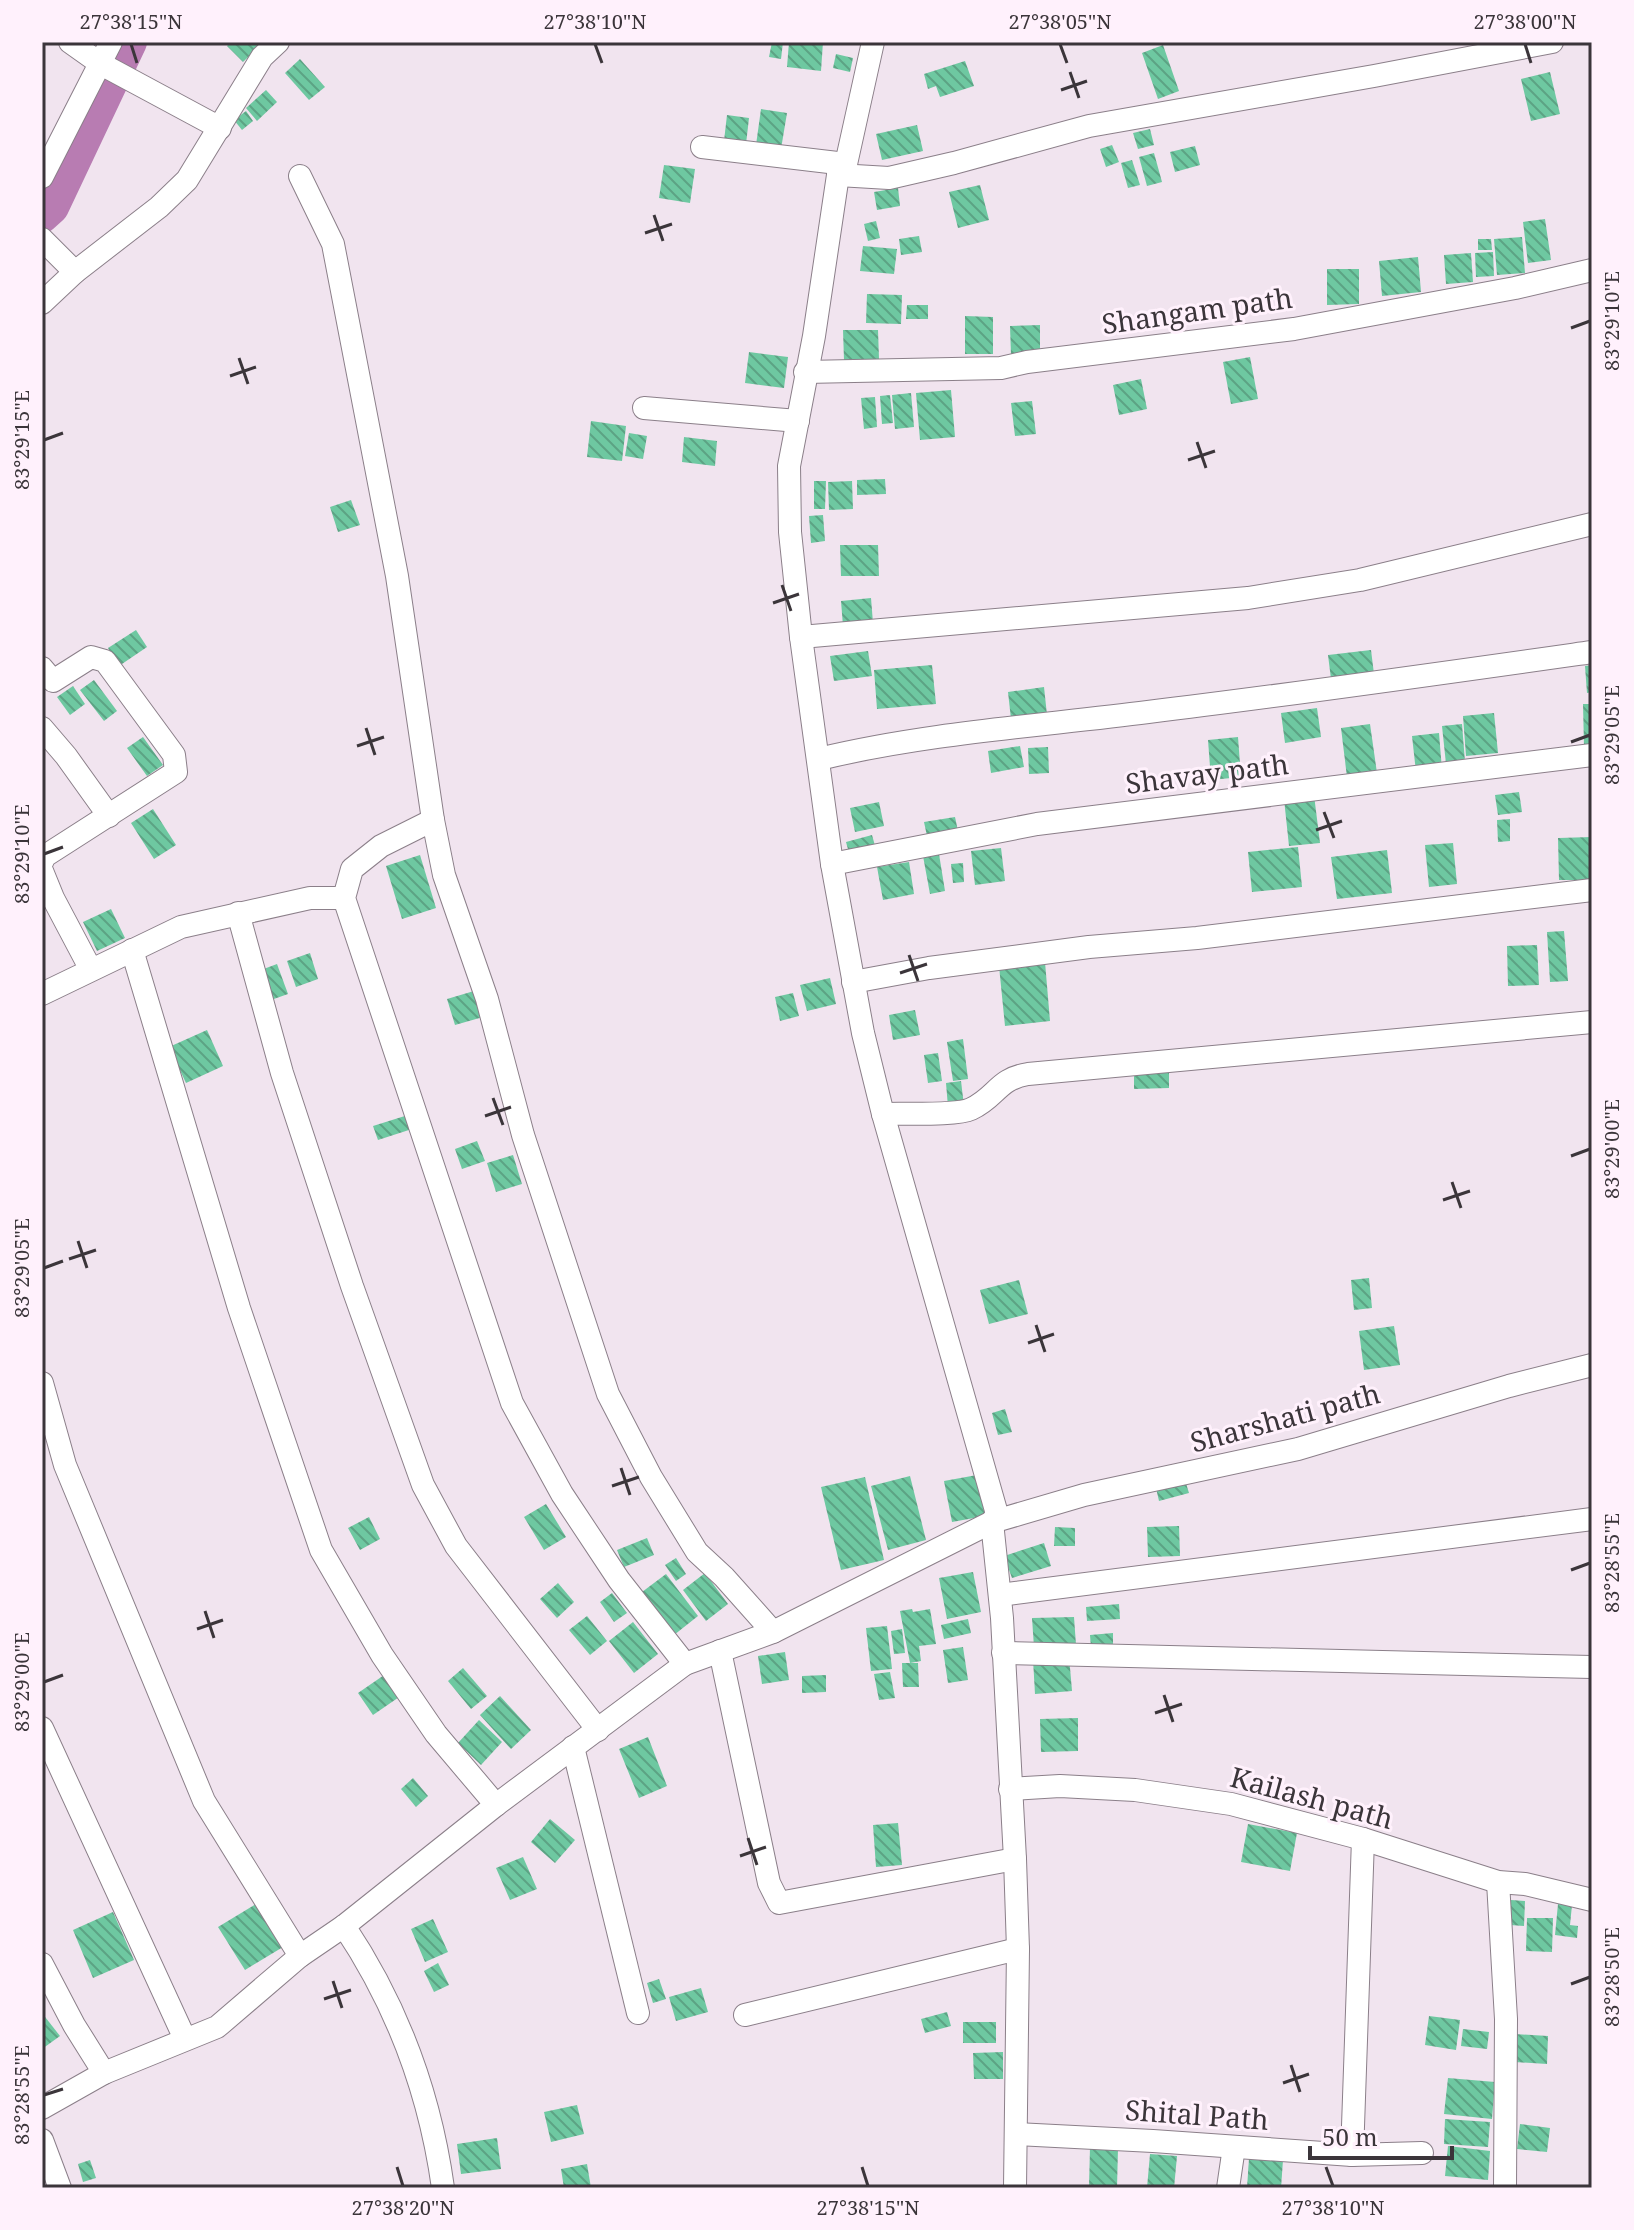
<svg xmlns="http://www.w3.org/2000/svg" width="1634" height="2230" font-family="'Noto Serif',serif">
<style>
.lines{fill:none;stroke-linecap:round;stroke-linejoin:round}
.river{stroke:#b87cb2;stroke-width:34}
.building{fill:url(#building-back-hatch)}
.minor-casing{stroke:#8b7f89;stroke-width:24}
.minor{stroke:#fff;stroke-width:22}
.ticks{fill:none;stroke:#3b353a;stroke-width:3}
.labels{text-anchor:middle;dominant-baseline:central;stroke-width:6;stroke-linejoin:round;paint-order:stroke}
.street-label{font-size:28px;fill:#3b353a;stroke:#fff1fc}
.neatline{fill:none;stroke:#3b353a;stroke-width:3}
.ticks-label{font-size:20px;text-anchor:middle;fill:#3b353a}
</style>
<defs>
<pattern id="building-back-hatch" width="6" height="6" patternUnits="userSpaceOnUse" patternTransform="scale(2)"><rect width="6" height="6" fill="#6ec8a1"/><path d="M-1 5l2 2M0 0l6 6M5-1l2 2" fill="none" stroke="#5ca384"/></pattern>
</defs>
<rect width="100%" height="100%" fill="#f1e4ef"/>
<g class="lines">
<polyline class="river" points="42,216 52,207 130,42"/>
</g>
<g class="building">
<polygon points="231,42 264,42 243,62 227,46"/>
<polygon points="772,42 783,42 781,59 769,57"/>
<polygon points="789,42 823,42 821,71 787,67"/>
<polygon points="1163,45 1179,91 1158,99 1142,53"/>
<polygon points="836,54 853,58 850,72 833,68"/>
<polygon points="300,59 325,87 309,100 285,73"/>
<polygon points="965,61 974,86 940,97 936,86 928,89 924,74"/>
<polygon points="1550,72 1560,114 1531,121 1521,79"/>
<polygon points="266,90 277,102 257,121 246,108"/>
<polygon points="761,109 787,113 781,149 756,145"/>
<polygon points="246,111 253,121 242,130 234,120"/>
<polygon points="727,115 749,118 746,144 724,141"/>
<polygon points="917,125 923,151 882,160 876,134"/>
<polygon points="1150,129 1154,145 1138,149 1133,133"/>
<polygon points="1112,145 1119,162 1106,167 1100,149"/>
<polygon points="1195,146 1200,165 1175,172 1170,152"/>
<polygon points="1154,153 1162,182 1147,186 1139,157"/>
<polygon points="1132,160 1140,185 1128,188 1121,163"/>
<polygon points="664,165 695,169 690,203 659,198"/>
<polygon points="980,185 989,220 958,228 949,192"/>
<polygon points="898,188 900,206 877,210 874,192"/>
<polygon points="1545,219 1551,260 1528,263 1523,222"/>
<polygon points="876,221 880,238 868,241 864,224"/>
<polygon points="919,236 922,252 901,255 899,239"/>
<polygon points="1522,237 1525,273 1497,275 1494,239"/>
<polygon points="1478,239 1491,239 1492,250 1478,250"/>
<polygon points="863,246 897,249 894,274 860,271"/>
<polygon points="1493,252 1494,276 1476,277 1475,253"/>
<polygon points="1471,253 1473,282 1446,284 1444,255"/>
<polygon points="1418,257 1421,292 1382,296 1379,261"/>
<polygon points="1327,269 1359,269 1359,304 1327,305"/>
<polygon points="867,294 902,295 901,324 866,323"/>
<polygon points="907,305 928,305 928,319 906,319"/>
<polygon points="965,316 993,317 993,354 965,354"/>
<polygon points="1040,325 1040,354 1011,355 1010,326"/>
<polygon points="843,330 878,330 879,359 844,360"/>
<polygon points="749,352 788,357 784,388 745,383"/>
<polygon points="1250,357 1258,399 1231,404 1223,362"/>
<polygon points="1141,379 1147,409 1119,415 1113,385"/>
<polygon points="951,390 955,437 920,440 916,393"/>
<polygon points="911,393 914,427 895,429 892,395"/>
<polygon points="890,395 893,423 882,424 880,396"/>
<polygon points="875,397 877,427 864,429 861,398"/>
<polygon points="1032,401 1036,434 1015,436 1011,403"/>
<polygon points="591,421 626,426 622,461 587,457"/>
<polygon points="629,433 647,436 643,459 625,456"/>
<polygon points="684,437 717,441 715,466 682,462"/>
<polygon points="885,479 886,494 857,495 857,480"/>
<polygon points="814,481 826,481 825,509 814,509"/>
<polygon points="852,481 853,509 829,510 828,482"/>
<polygon points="351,500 360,525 338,532 330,507"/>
<polygon points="823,515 825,541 811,543 809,516"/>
<polygon points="840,545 878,545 879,576 841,576"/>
<polygon points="871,598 873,623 843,626 841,601"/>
<polygon points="136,630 147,647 119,666 108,648"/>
<polygon points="1371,650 1374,674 1331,679 1328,655"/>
<polygon points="868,651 872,676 834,681 830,656"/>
<polygon points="932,665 936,704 877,709 874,670"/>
<polygon points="1592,665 1592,692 1587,693 1585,666"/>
<polygon points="94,680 117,711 104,721 80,690"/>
<polygon points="73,686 85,704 70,715 57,697"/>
<polygon points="1044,687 1047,715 1011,719 1008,692"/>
<polygon points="1583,704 1592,704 1592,746 1584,746"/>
<polygon points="1317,708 1321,737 1285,743 1281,713"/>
<polygon points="1494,713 1498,753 1466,756 1463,716"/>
<polygon points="1370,724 1377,773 1347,777 1341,728"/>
<polygon points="1462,724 1465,762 1446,764 1442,726"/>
<polygon points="1439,733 1442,770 1416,772 1412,736"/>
<polygon points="143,737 163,765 147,776 127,748"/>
<polygon points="1238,737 1241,777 1211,780 1208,740"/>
<polygon points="1020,746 1024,767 991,773 988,751"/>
<polygon points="1048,747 1049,773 1029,774 1028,748"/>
<polygon points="1519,792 1522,812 1498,815 1495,795"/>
<polygon points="1314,795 1320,843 1289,846 1284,799"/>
<polygon points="879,802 884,826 855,832 850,808"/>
<polygon points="153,809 176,845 154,859 131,823"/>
<polygon points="955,817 958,831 927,836 924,822"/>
<polygon points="1510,819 1510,841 1498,842 1497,820"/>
<polygon points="872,835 877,853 851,860 846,842"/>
<polygon points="1592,837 1592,880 1559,880 1558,838"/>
<polygon points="1453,843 1457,884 1429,887 1425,845"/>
<polygon points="1298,847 1302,887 1252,892 1248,852"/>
<polygon points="1001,848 1005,881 975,885 971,851"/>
<polygon points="1387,850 1392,893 1337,899 1331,857"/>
<polygon points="939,854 945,891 930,894 923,856"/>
<polygon points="420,855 436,908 402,919 386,866"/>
<polygon points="909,862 914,894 883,900 877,867"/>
<polygon points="963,863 964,882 953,883 951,864"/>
<polygon points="111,909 125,938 97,951 83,922"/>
<polygon points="1564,931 1568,981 1550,982 1547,932"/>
<polygon points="1537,945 1539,985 1508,986 1507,946"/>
<polygon points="310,953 318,979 296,987 287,961"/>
<polygon points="1045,962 1050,1021 1005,1026 999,966"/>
<polygon points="277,964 288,994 271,1000 261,970"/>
<polygon points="830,978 836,1004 807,1011 800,985"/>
<polygon points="474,991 483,1017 455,1025 447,999"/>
<polygon points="793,993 799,1016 780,1021 775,997"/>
<polygon points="915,1010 920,1035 893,1040 889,1015"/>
<polygon points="207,1030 223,1066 186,1083 169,1047"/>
<polygon points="963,1039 968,1079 953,1081 947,1042"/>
<polygon points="938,1053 942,1081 928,1083 924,1055"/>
<polygon points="1169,1067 1169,1088 1134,1089 1134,1068"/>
<polygon points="961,1081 964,1106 948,1107 946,1083"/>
<polygon points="408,1115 412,1129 378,1140 373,1126"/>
<polygon points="477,1141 485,1161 462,1169 455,1149"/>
<polygon points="513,1155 522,1184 496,1192 487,1163"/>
<polygon points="1369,1278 1372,1308 1354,1310 1351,1280"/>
<polygon points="1019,1280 1028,1314 989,1324 980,1290"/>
<polygon points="1394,1326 1400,1365 1364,1370 1359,1331"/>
<polygon points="1005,1409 1012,1432 998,1435 992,1413"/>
<polygon points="977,1475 985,1516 952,1522 944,1481"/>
<polygon points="910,1476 926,1540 888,1550 871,1486"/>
<polygon points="865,1477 884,1560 841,1570 821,1487"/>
<polygon points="1185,1480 1189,1493 1159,1501 1156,1488"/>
<polygon points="546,1504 566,1537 544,1550 524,1517"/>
<polygon points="369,1517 380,1539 360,1550 348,1528"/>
<polygon points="1179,1526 1180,1556 1148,1557 1147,1527"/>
<polygon points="1055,1527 1075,1528 1075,1546 1054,1546"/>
<polygon points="647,1538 654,1555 624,1567 617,1550"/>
<polygon points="1044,1543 1051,1566 1012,1578 1004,1556"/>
<polygon points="676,1558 686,1574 676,1581 665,1565"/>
<polygon points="973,1572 981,1612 947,1619 939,1578"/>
<polygon points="705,1573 728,1604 706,1621 683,1590"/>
<polygon points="666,1574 698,1616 674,1635 642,1592"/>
<polygon points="558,1583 574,1602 557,1618 540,1599"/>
<polygon points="612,1593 627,1613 614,1622 600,1602"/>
<polygon points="1119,1604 1120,1619 1087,1621 1086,1607"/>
<polygon points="912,1609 913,1612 930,1609 936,1644 919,1646 921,1661 910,1663 900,1611"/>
<polygon points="587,1616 607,1641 590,1655 569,1630"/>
<polygon points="1074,1617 1076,1645 1034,1647 1032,1618"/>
<polygon points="968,1619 971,1633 944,1639 941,1625"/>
<polygon points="633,1622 658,1654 634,1673 609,1641"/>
<polygon points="887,1626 892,1669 871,1671 866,1628"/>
<polygon points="902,1629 905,1653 894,1654 891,1631"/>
<polygon points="1113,1633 1113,1647 1091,1648 1090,1635"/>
<polygon points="963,1647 968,1680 948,1683 943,1650"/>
<polygon points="785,1652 789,1680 762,1684 758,1656"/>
<polygon points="1069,1656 1072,1691 1035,1694 1033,1659"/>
<polygon points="902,1663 918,1663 919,1687 903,1687"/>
<polygon points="463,1668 487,1696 471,1709 448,1681"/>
<polygon points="390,1671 405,1693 373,1715 358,1693"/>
<polygon points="890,1672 895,1698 879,1700 874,1674"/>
<polygon points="826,1675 826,1692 802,1693 802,1676"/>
<polygon points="500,1696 531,1730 511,1749 480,1715"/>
<polygon points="1078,1718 1078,1751 1041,1752 1040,1719"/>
<polygon points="479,1720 502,1742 481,1765 458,1743"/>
<polygon points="648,1737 667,1786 639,1798 619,1749"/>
<polygon points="413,1778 428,1796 416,1807 401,1789"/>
<polygon points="550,1819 575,1840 555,1863 531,1842"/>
<polygon points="898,1823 902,1865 876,1867 873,1825"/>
<polygon points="1248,1824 1297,1833 1290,1871 1241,1862"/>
<polygon points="523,1857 537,1889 510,1900 496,1868"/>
<polygon points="1511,1900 1525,1901 1524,1926 1510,1925"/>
<polygon points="256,1904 283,1947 245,1970 218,1927"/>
<polygon points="1558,1904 1572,1905 1570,1925 1578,1926 1577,1938 1555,1935"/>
<polygon points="113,1912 134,1960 93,1978 73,1930"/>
<polygon points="1527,1918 1553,1918 1552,1952 1526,1951"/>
<polygon points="433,1919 448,1952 425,1962 411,1929"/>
<polygon points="438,1963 449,1985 434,1992 424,1971"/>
<polygon points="659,1979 666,1999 653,2003 647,1983"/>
<polygon points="701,1988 708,2012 676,2021 669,1997"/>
<polygon points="947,2012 951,2026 925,2033 921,2019"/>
<polygon points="42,2013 60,2036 42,2049"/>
<polygon points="1429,2016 1460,2020 1456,2050 1425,2045"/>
<rect x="963" y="2022" width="33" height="21"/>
<polygon points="1463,2029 1489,2032 1487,2049 1461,2046"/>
<polygon points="1515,2034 1548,2036 1547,2064 1514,2062"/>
<polygon points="1003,2052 1003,2079 974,2079 973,2053"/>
<polygon points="1448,2078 1495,2082 1492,2119 1444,2114"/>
<polygon points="577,2105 584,2134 551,2142 544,2112"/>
<polygon points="1445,2119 1490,2122 1488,2147 1444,2144"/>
<polygon points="1520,2124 1550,2128 1547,2152 1517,2149"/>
<polygon points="497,2138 501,2169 461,2174 457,2144"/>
<polygon points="1448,2146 1490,2151 1488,2180 1445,2176"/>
<polygon points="1090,2147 1118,2148 1117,2188 1089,2187"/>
<polygon points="1150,2154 1177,2156 1174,2188 1147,2188"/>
<polygon points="1249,2158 1283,2160 1281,2188 1247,2188"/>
<polygon points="90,2160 96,2178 83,2182 78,2164"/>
<polygon points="587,2164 591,2188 564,2188 561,2169"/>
</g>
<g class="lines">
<g class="minor-casing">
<g id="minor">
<polyline points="70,42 101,64 220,128"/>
<polyline points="873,42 846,164 838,175 814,336 789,466 790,532 801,637 832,864 863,1033 883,1114 997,1514 992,1522 1002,1618 1015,1859 1018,1949 1015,2188"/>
<polyline points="702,147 846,164"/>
<polyline points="838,175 889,178 954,163 1089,126 1374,76 1552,42"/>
<polyline points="300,176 333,244 397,576 433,820 444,875 487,999 523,1135 608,1394 651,1477 697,1552 724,1577 773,1632"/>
<polyline points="42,177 111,42"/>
<polyline points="42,239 75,272"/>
<polyline points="42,303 75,272 159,207 187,180 262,57 278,42"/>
<polyline points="805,372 1001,368 1027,362 1294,329 1515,288 1592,270"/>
<polyline points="644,408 798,421"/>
<polyline points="801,637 1248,598 1360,580 1592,524"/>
<polyline points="42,668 53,681 91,657 105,661 174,755 176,772 45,856 42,862"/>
<polyline points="42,728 66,756 109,816"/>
<path d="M819,759C927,733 1039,726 1148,712C1297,694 1444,673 1592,652"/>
<polyline points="433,820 381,846 352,869 344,898 512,1403 562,1494 619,1580 685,1664"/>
<polyline points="832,864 1037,824 1592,755"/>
<polyline points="42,871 53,898 90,968"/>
<polyline points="238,913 282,1073 352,1286 423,1485 456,1546 598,1730"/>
<polyline points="132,950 239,1308 321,1550 382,1655 436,1734 496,1805"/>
<polyline points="853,982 929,968 1089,947 1197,938 1592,890"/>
<polyline points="42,994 181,927 310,898 344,898"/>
<path d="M883,1114C902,1113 956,1116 971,1109C997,1097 997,1079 1028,1074L1592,1022"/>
<polyline points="42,1383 65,1465 204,1801 300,1956"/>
<polyline points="1000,1595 1592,1519"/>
<polyline points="720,1651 769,1883 779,1903 1015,1859"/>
<polyline points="1003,1653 1592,1667"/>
<polyline points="42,1728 185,2039"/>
<polyline points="573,1747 638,2013"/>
<polyline points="1010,1789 1060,1786 1135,1790 1231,1804 1363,1839 1498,1882 1525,1884 1592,1900"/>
<polyline points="1498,1882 1506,2019 1505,2188"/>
<path d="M344,1926C397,2005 430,2094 443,2188"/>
<polyline points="42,1964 74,2025 104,2073"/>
<polyline points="745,2015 1018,1949"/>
<polyline points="42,2108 104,2073 217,2027 300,1956 344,1926 496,1805 685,1664 773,1632 992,1522 1084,1495 1298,1449 1509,1386 1592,1365"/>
<polyline points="1016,2134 1153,2141 1352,2155 1422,2153"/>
<polyline points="42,2140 60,2188"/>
<polyline points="1352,2155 1363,1839"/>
<polyline points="1228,2188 1234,2147"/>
</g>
</g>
<use href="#minor" class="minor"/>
</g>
<path class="ticks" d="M131,44L137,63M595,44L602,63M1060,44L1067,63M1525,44L1531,63M1070,72L1079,98M1061,90L1087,81M654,215L663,241M645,233L672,224M1571,328L1590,321M239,358L248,384M230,376L256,367M44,440L63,433M1197,442L1206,468M1188,460L1215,451M782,585L791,611M773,603L799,594M366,728L375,755M1571,742L1590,735M357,746L384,737M1324,812L1334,838M1316,830L1342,821M44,854L63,847M909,955L918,981M900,973L927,964M493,1098L503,1125M485,1116L511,1107M1571,1156L1590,1149M1452,1182L1461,1208M1443,1200L1470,1191M78,1241L87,1268M69,1259L96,1250M44,1268L63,1261M1036,1325L1045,1352M1028,1343L1054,1334M621,1468L630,1495M612,1486L639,1477M1571,1570L1590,1563M205,1611L214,1638M197,1629L223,1620M44,1682L63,1675M1164,1695L1173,1722M1155,1713L1182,1704M748,1838L757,1865M740,1856L766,1847M333,1981L342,2008M1571,1984L1590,1977M324,1999L351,1990M1291,2065L1300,2092M1283,2083L1309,2074M44,2095L63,2089M397,2167L403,2186M862,2167L868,2186M1326,2167L1333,2186"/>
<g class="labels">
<g class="street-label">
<text transform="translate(1197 310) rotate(-8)">Shangam path</text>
<text transform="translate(1207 773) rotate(-7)">Shavay path</text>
<text transform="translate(1285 1417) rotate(-15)">Sharshati path</text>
<text transform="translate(1312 1797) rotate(15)">Kailash path</text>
<text transform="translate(1197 2114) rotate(4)">Shital Path</text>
</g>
</g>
<rect width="1634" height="2230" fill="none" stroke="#fff1fc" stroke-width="88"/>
<path d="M1310 2146v12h142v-12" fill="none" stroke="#3b353a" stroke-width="4"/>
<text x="1322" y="2146" font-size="24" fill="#3b353a" stroke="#fff1fc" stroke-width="6" paint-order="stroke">50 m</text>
<rect x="44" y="44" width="1546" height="2142" class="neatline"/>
<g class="ticks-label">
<text x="131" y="29">27°38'15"N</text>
<text x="595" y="29">27°38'10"N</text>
<text x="1060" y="29">27°38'05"N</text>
<text x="1525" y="29">27°38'00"N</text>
<text transform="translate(1612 321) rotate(-90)" y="7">83°29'10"E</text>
<text transform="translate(22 440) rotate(-90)" y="7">83°29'15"E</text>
<text transform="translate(1612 735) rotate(-90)" y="7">83°29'05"E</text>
<text transform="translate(22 854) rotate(-90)" y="7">83°29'10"E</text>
<text transform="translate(1612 1149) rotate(-90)" y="7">83°29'00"E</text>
<text transform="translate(22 1268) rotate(-90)" y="7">83°29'05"E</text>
<text transform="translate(1612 1563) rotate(-90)" y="7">83°28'55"E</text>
<text transform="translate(22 1682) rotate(-90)" y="7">83°29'00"E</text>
<text transform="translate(1612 1977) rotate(-90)" y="7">83°28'50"E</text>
<text transform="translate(22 2095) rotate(-90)" y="7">83°28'55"E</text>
<text x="403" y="2215">27°38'20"N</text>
<text x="868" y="2215">27°38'15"N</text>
<text x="1333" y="2215">27°38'10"N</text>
</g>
</svg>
